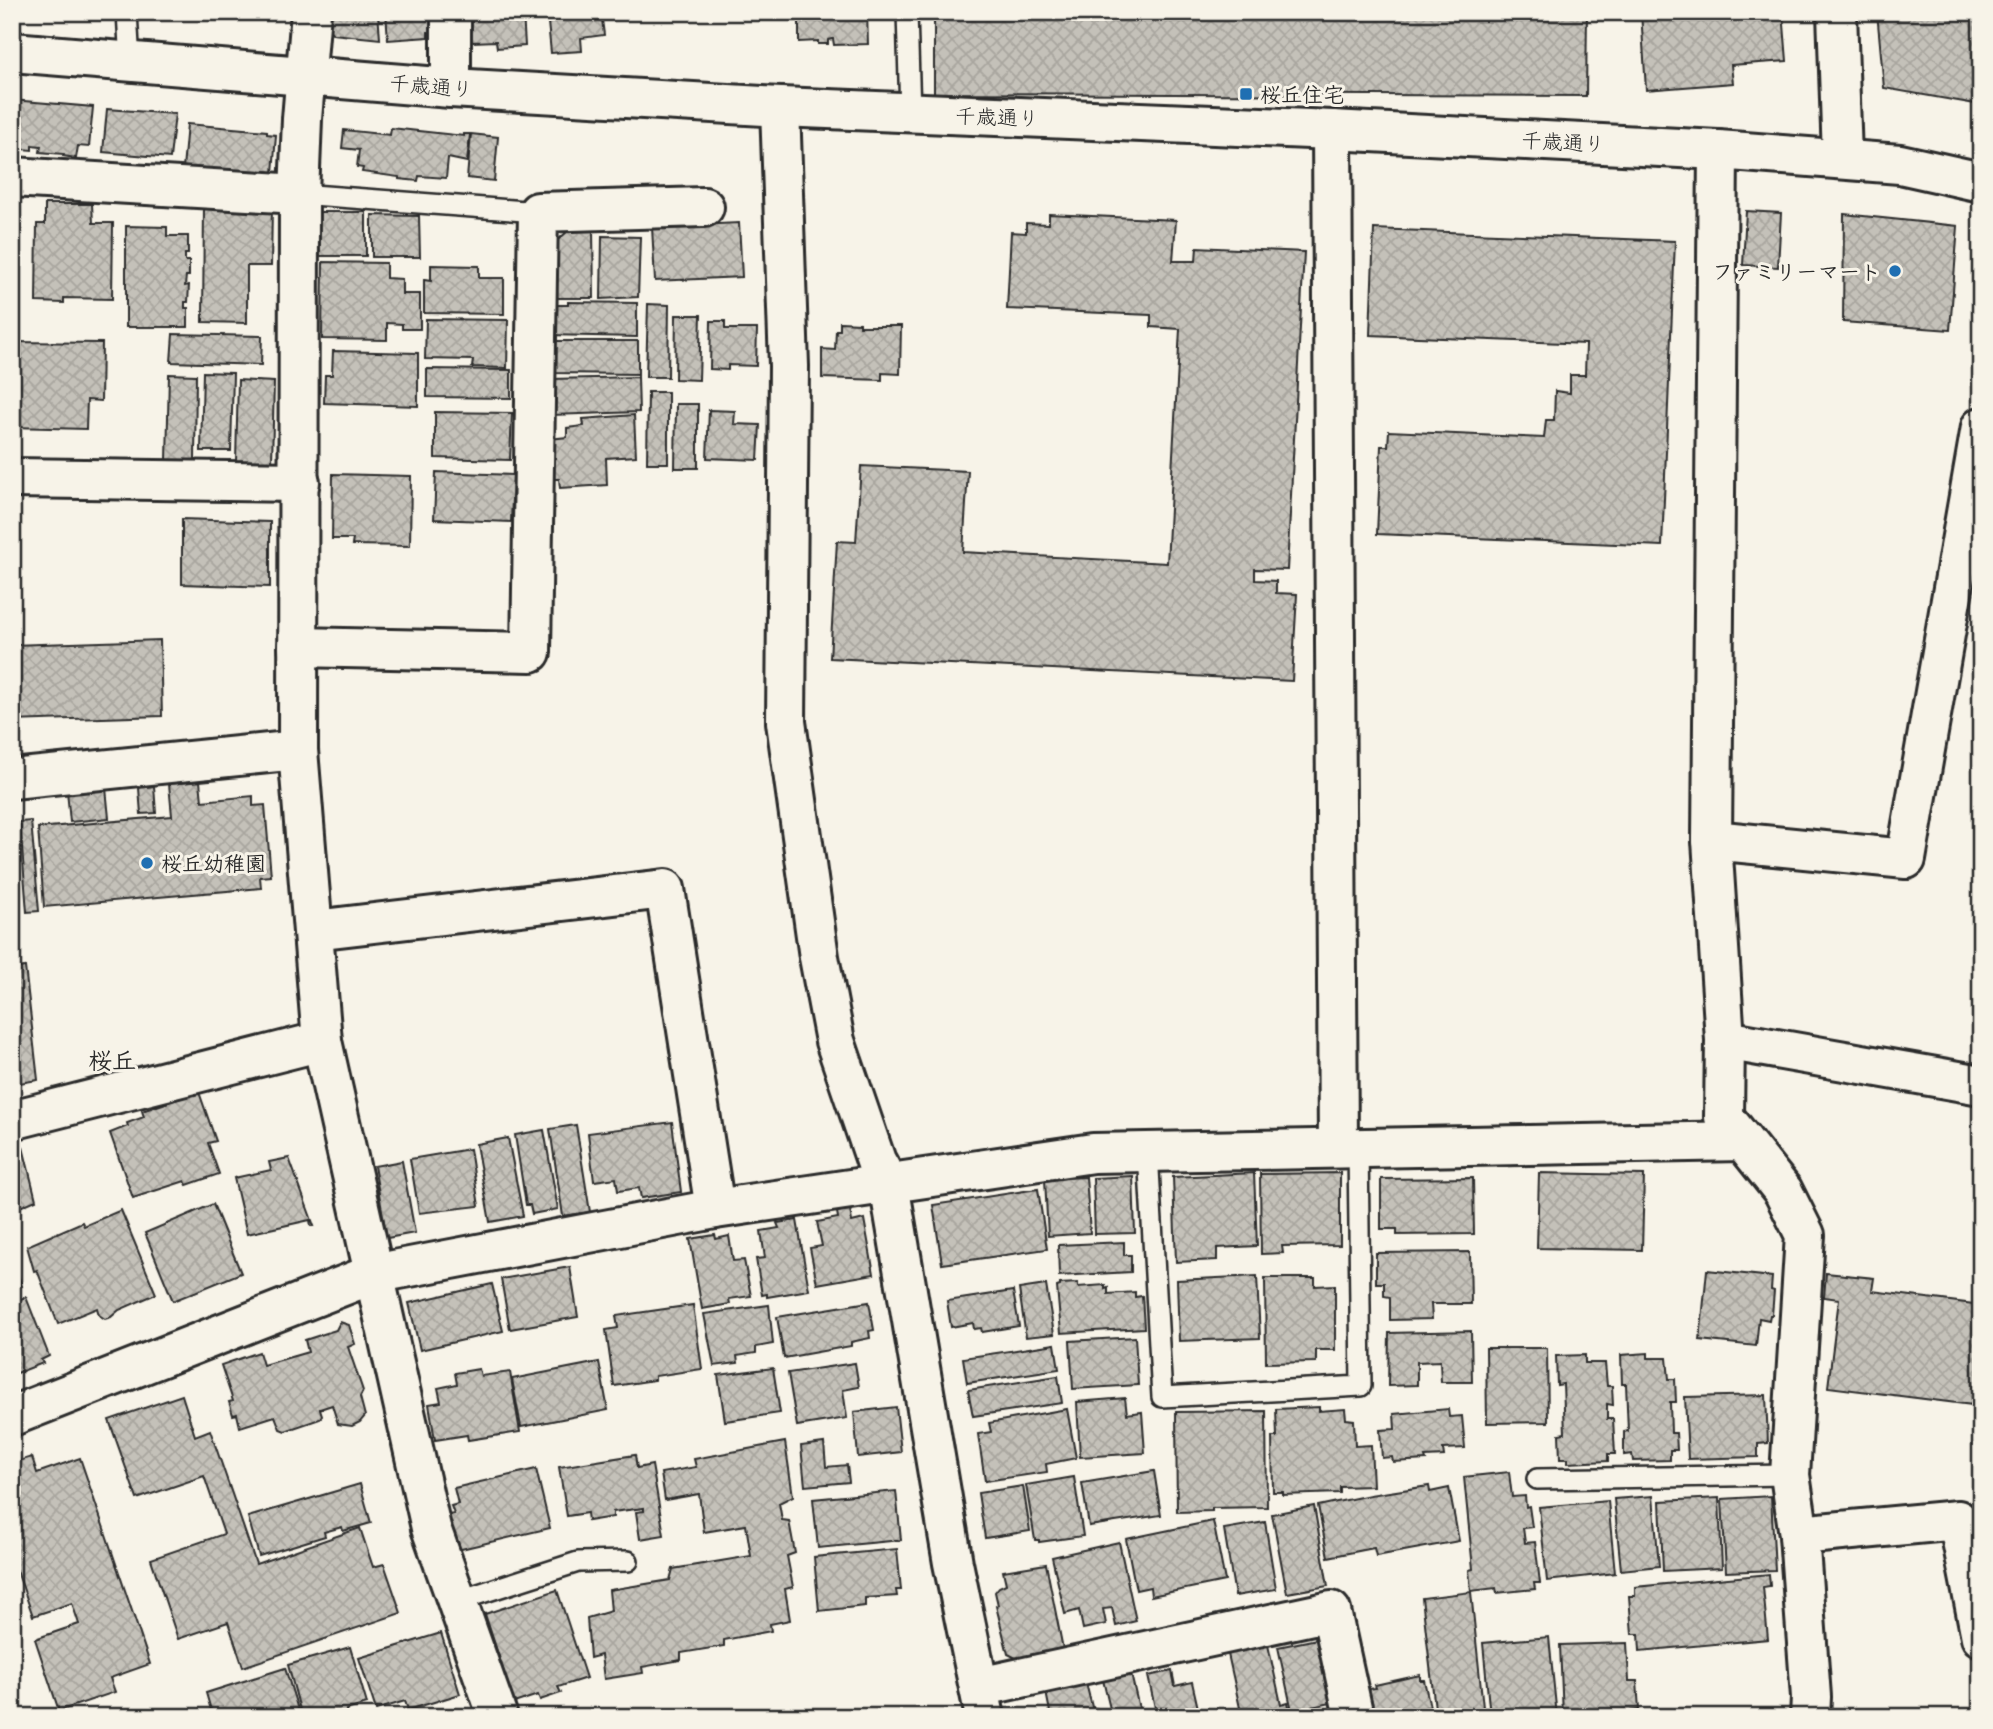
<svg xmlns="http://www.w3.org/2000/svg" width="1993" height="1729" font-family="'Patrick Hand','Klee One',sans-serif">
<style>
.building{fill:url(#building-cross-hatch);stroke:#2b2b2b;stroke-width:2}
.lines{fill:none;stroke-linecap:round;stroke-linejoin:round}
.service-casing{stroke:#2b2b2b;stroke-width:24}
.minor-casing{stroke:#2b2b2b;stroke-width:44}
.tertiary-casing{stroke:#2b2b2b;stroke-width:44}
.service{stroke:#f7f3e8;stroke-width:19}
.minor{stroke:#f7f3e8;stroke-width:38}
.tertiary{stroke:#f7f3e8;stroke-width:38}
.poi-dot{fill:#1f6fb2;stroke:#f7f3e8;stroke-width:2.5}
.labels{text-anchor:middle;dominant-baseline:central;stroke-width:6;stroke-linejoin:round;paint-order:stroke}
.street-label{font-size:21px;fill:#2b2b2b;stroke:#f7f3e8}
.poi-label{font-size:21px;font-weight:bold;fill:#2b2b2b;stroke:#f7f3e8;text-anchor:start}
.quarter-label{font-size:24px;font-weight:bold;fill:#2b2b2b;stroke:#f7f3e8}
</style>
<defs>
<pattern id="building-cross-hatch" width="8" height="8" patternUnits="userSpaceOnUse" patternTransform="scale(1.75)"><rect width="8" height="8" fill="#c4c1b9"/><path d="M0 0l8 8M0 8l8-8" fill="none" stroke="#a9a69f"/></pattern>
</defs>
<rect width="100%" height="100%" fill="#f7f3e8"/>
<filter id="ink" filterUnits="userSpaceOnUse"><feTurbulence type="fractalNoise" baseFrequency=".0143" numOctaves="2"/><feDisplacementMap in="SourceGraphic" scale="14" xChannelSelector="R" yChannelSelector="G"/><feConvolveMatrix kernelMatrix="1 2 1 2 8 2 1 2 1" color-interpolation-filters="sRGB"/></filter>
<g filter="url(#ink)">
<g class="building">
<polygon points="328,12 378,12 380,39 333,34 329,29"/>
<polygon points="386,12 432,12 433,32 428,32 428,37 388,40"/>
<polygon points="465,12 523,12 525,46 497,48 496,41 473,42 471,39 470,20"/>
<polygon points="547,12 601,12 604,35 581,38 582,51 551,53"/>
<polygon points="799,12 867,12 868,44 834,45 833,39 828,40 828,44 818,44 818,41 799,42"/>
<polygon points="934,12 1587,12 1586,96 934,93"/>
<polygon points="1641,12 1783,12 1787,61 1731,65 1733,83 1646,90"/>
<polygon points="1877,12 1981,12 1981,105 1884,88"/>
<polygon points="12,100 93,107 89,147 78,146 76,158 63,156 64,154 40,152 41,146 32,145 32,150 12,148"/>
<polygon points="107,109 175,114 170,158 103,152"/>
<polygon points="187,124 267,131 267,134 276,135 273,173 264,172 264,176 183,169"/>
<polygon points="391,128 464,136 464,134 470,134 467,162 448,158 446,178 419,176 418,181 399,179 399,177 362,172 363,168 357,167 359,150 342,148 344,130 390,135"/>
<polygon points="471,134 498,137 494,181 467,178"/>
<polygon points="12,198 16,198 15,324 12,324"/>
<polygon points="45,204 92,204 93,223 113,223 112,299 64,298 64,303 36,302 37,224 45,224"/>
<polygon points="204,206 272,206 271,266 247,266 247,323 203,322"/>
<polygon points="1746,211 1781,213 1778,267 1743,265"/>
<polygon points="319,212 366,212 366,256 320,256"/>
<polygon points="1049,214 1176,220 1173,261 1196,261 1197,247 1304,252 1287,570 1255,569 1255,580 1276,581 1276,593 1297,594 1292,681 830,658 837,541 856,542 861,466 968,471 963,552 1167,563 1180,329 1151,327 1151,315 1007,309 1011,232 1026,233 1026,223 1049,224"/>
<polygon points="1844,214 1958,226 1950,330 1843,322"/>
<polygon points="372,215 419,216 420,257 372,257"/>
<polygon points="739,223 742,277 655,281 652,227"/>
<polygon points="126,226 167,227 167,236 188,236 188,254 185,254 185,261 189,261 189,276 186,276 185,286 189,285 188,302 185,302 185,308 188,308 188,327 126,327"/>
<polygon points="1374,229 1675,241 1662,546 1377,534 1381,446 1388,446 1389,431 1544,438 1546,420 1554,420 1555,391 1570,393 1570,375 1585,375 1586,344 1370,335"/>
<polygon points="593,230 594,298 551,298 550,247 567,232"/>
<polygon points="602,236 640,237 638,297 601,299"/>
<polygon points="323,262 386,263 386,278 402,279 402,294 420,294 420,329 402,329 402,324 387,323 387,340 322,339"/>
<polygon points="431,265 479,266 479,278 504,278 504,314 424,313 424,280 431,281"/>
<polygon points="568,302 637,303 637,337 548,335 549,305 568,305"/>
<polygon points="648,304 669,305 668,377 646,377"/>
<polygon points="676,315 701,315 699,380 675,379"/>
<polygon points="426,319 508,320 507,368 472,367 473,360 425,359"/>
<polygon points="711,321 725,321 725,329 757,329 756,366 728,365 728,370 710,369"/>
<polygon points="840,322 860,323 860,326 901,326 900,374 882,373 882,380 822,378 822,349 835,350 836,330 840,330"/>
<polygon points="173,334 262,336 261,365 171,362"/>
<polygon points="553,341 638,341 638,374 552,373"/>
<polygon points="12,342 102,343 101,401 87,400 86,429 12,427"/>
<polygon points="333,351 418,353 418,406 324,403 325,375 332,375"/>
<polygon points="427,369 511,370 511,398 427,397"/>
<polygon points="203,372 233,373 231,451 201,451"/>
<polygon points="169,374 196,375 195,461 167,461"/>
<polygon points="638,377 639,412 551,415 550,379"/>
<polygon points="238,380 274,382 272,462 236,462"/>
<polygon points="648,392 668,392 668,463 647,463"/>
<polygon points="676,404 698,404 698,468 675,468"/>
<polygon points="709,410 735,411 734,424 760,425 758,460 707,458"/>
<polygon points="435,412 512,413 510,460 435,458"/>
<polygon points="634,415 636,456 606,458 607,485 560,488 559,479 552,479 550,439 567,437 567,428 584,426 583,419"/>
<polygon points="436,472 513,475 511,522 434,519"/>
<polygon points="333,474 411,476 410,546 352,545 353,539 332,539"/>
<polygon points="182,519 270,522 270,587 182,584"/>
<polygon points="160,640 162,716 12,721 12,645"/>
<polygon points="200,781 202,801 253,796 253,806 265,805 271,876 260,877 261,888 44,907 38,828 172,816 169,784"/>
<polygon points="154,786 156,813 141,814 139,788"/>
<polygon points="106,788 109,818 70,822 67,791"/>
<polygon points="31,821 39,911 27,912 20,822"/>
<polygon points="25,967 38,1080 13,1084 12,969"/>
<polygon points="199,1092 216,1141 208,1143 219,1174 187,1185 185,1181 133,1198 110,1133 128,1126 127,1123 144,1117 142,1111"/>
<polygon points="672,1122 681,1192 641,1198 639,1188 618,1191 616,1178 594,1181 588,1133"/>
<polygon points="576,1125 590,1212 563,1216 550,1129"/>
<polygon points="544,1130 558,1209 532,1214 530,1205 526,1205 515,1135"/>
<polygon points="508,1138 523,1216 490,1222 476,1144"/>
<polygon points="23,1147 36,1200 13,1210 12,1152"/>
<polygon points="470,1149 479,1206 419,1213 410,1159"/>
<polygon points="289,1158 314,1226 311,1226 310,1220 247,1234 234,1178 271,1170 269,1162"/>
<polygon points="402,1161 415,1233 387,1238 374,1166"/>
<polygon points="1254,1173 1257,1246 1217,1248 1217,1260 1176,1262 1173,1177"/>
<polygon points="1340,1173 1340,1245 1282,1246 1283,1253 1261,1254 1260,1174"/>
<polygon points="1539,1173 1644,1175 1642,1250 1537,1248"/>
<polygon points="1133,1176 1135,1233 1095,1234 1093,1178"/>
<polygon points="1086,1177 1090,1233 1048,1236 1045,1179"/>
<polygon points="1473,1178 1474,1234 1397,1235 1397,1229 1381,1229 1381,1179"/>
<polygon points="1038,1189 1047,1249 942,1264 933,1205"/>
<polygon points="213,1204 241,1273 173,1301 145,1233"/>
<polygon points="850,1209 852,1222 864,1219 874,1274 817,1284 810,1248 822,1246 817,1222 838,1218 837,1212"/>
<polygon points="121,1210 156,1294 119,1310 111,1317 105,1319 99,1315 97,1308 58,1324 37,1270 34,1271 27,1246 82,1222 84,1226"/>
<polygon points="797,1220 809,1290 767,1297 767,1294 762,1295 756,1259 765,1258 761,1231 779,1228 777,1223"/>
<polygon points="715,1235 716,1239 729,1236 733,1261 744,1260 751,1296 729,1299 730,1304 702,1309 690,1239"/>
<polygon points="1124,1242 1124,1255 1131,1255 1131,1272 1059,1276 1058,1245"/>
<polygon points="1470,1252 1471,1304 1431,1304 1432,1319 1390,1320 1390,1297 1384,1296 1384,1283 1376,1283 1376,1253"/>
<polygon points="12,1258 22,1286 12,1289"/>
<polygon points="570,1267 578,1317 510,1329 501,1279"/>
<polygon points="1707,1270 1772,1277 1771,1290 1774,1291 1772,1315 1770,1315 1769,1320 1759,1318 1756,1346 1700,1340"/>
<polygon points="1826,1273 1874,1278 1872,1291 1981,1305 1981,1406 1828,1387 1839,1299 1824,1297"/>
<polygon points="1257,1276 1260,1338 1179,1341 1177,1280"/>
<polygon points="1265,1278 1315,1278 1315,1286 1335,1285 1335,1350 1316,1350 1316,1362 1266,1363"/>
<polygon points="1078,1283 1078,1287 1105,1285 1105,1289 1108,1288 1108,1294 1135,1292 1135,1297 1142,1296 1144,1328 1061,1333 1057,1287 1060,1286 1060,1284"/>
<polygon points="492,1284 503,1331 420,1350 409,1303"/>
<polygon points="1046,1285 1054,1334 1026,1337 1019,1289"/>
<polygon points="1013,1291 1019,1326 982,1332 981,1328 974,1329 973,1323 951,1327 947,1301"/>
<polygon points="26,1297 49,1356 41,1360 43,1363 12,1375 12,1302"/>
<polygon points="869,1302 874,1330 869,1331 870,1338 851,1342 851,1346 784,1358 777,1317"/>
<polygon points="693,1305 702,1369 655,1376 655,1380 614,1386 606,1330 618,1328 616,1316"/>
<polygon points="769,1305 773,1344 756,1347 756,1353 737,1356 738,1363 714,1366 704,1314"/>
<polygon points="340,1322 349,1325 355,1344 348,1347 363,1391 360,1397 365,1416 360,1422 352,1426 338,1424 332,1405 320,1409 322,1415 320,1419 285,1431 280,1429 275,1416 240,1427 237,1414 233,1415 229,1402 233,1401 221,1365 259,1352 263,1365 308,1352 305,1340 336,1330"/>
<polygon points="1471,1331 1472,1382 1441,1382 1440,1361 1417,1362 1417,1385 1388,1386 1389,1333"/>
<polygon points="1135,1337 1138,1385 1073,1389 1070,1341"/>
<polygon points="1055,1344 1059,1369 967,1383 963,1358"/>
<polygon points="1486,1348 1547,1348 1548,1422 1487,1423"/>
<polygon points="1648,1353 1648,1358 1667,1358 1669,1379 1675,1379 1676,1402 1670,1402 1671,1433 1676,1433 1677,1450 1670,1450 1670,1460 1633,1461 1632,1454 1624,1455 1624,1432 1628,1431 1626,1384 1622,1384 1621,1355"/>
<polygon points="1585,1355 1585,1363 1605,1363 1607,1386 1612,1386 1613,1405 1607,1404 1607,1419 1613,1419 1615,1454 1608,1454 1608,1461 1568,1463 1568,1459 1560,1459 1559,1434 1565,1433 1563,1384 1557,1385 1556,1356"/>
<polygon points="599,1362 608,1410 521,1427 512,1379"/>
<polygon points="855,1363 859,1387 843,1390 847,1418 797,1426 788,1373"/>
<polygon points="773,1368 780,1413 725,1421 718,1375"/>
<polygon points="479,1369 481,1376 510,1372 520,1432 468,1440 467,1435 435,1440 429,1404 441,1402 438,1388 457,1384 455,1373"/>
<polygon points="1058,1376 1062,1403 973,1416 968,1390"/>
<polygon points="182,1395 195,1436 210,1430 256,1564 360,1528 373,1567 384,1564 401,1613 243,1667 228,1622 178,1639 151,1559 224,1534 204,1476 137,1499 109,1420"/>
<polygon points="1766,1395 1768,1443 1758,1444 1758,1457 1688,1459 1685,1397"/>
<polygon points="1125,1398 1127,1414 1142,1412 1145,1453 1080,1457 1077,1402"/>
<polygon points="896,1407 901,1452 858,1457 854,1412"/>
<polygon points="1319,1407 1319,1411 1345,1409 1346,1419 1354,1420 1355,1446 1371,1445 1373,1486 1340,1487 1340,1493 1283,1495 1283,1492 1273,1492 1272,1437 1277,1437 1276,1409"/>
<polygon points="1067,1409 1076,1458 1046,1464 1047,1472 985,1481 978,1434 991,1432 989,1423"/>
<polygon points="1448,1409 1449,1417 1462,1416 1465,1448 1443,1449 1444,1456 1425,1457 1426,1460 1393,1462 1392,1457 1382,1458 1380,1430 1395,1429 1394,1414"/>
<polygon points="1266,1411 1267,1507 1212,1508 1212,1511 1177,1512 1176,1412"/>
<polygon points="785,1442 793,1496 779,1503 782,1520 789,1521 795,1553 787,1556 793,1587 785,1589 790,1620 770,1624 771,1631 724,1640 724,1646 681,1653 681,1660 642,1667 643,1673 604,1679 601,1655 590,1658 587,1618 611,1611 609,1590 670,1580 673,1569 751,1556 746,1525 704,1532 699,1494 665,1500 661,1473 696,1467 694,1459"/>
<polygon points="824,1443 826,1467 847,1465 849,1482 805,1486 801,1446"/>
<polygon points="635,1455 637,1468 652,1465 664,1535 640,1539 636,1512 644,1511 644,1508 613,1512 613,1517 588,1521 587,1513 567,1516 559,1467"/>
<polygon points="32,1457 37,1473 80,1458 150,1664 110,1678 115,1692 59,1711 35,1639 79,1624 72,1603 33,1616 12,1557 12,1463"/>
<polygon points="536,1469 550,1528 457,1550 449,1515 454,1514 451,1506 458,1504 454,1488"/>
<polygon points="1154,1471 1161,1515 1089,1526 1082,1483"/>
<polygon points="1509,1472 1512,1497 1525,1496 1526,1507 1529,1506 1532,1527 1523,1528 1525,1543 1535,1542 1540,1583 1534,1583 1535,1589 1497,1593 1496,1588 1471,1591 1469,1570 1473,1569 1464,1477"/>
<polygon points="1074,1477 1083,1536 1039,1542 1039,1540 1035,1540 1026,1485"/>
<polygon points="360,1484 371,1523 343,1531 342,1527 324,1532 325,1536 259,1556 248,1517"/>
<polygon points="1023,1486 1030,1531 985,1538 978,1493"/>
<polygon points="1429,1486 1430,1492 1449,1488 1459,1541 1376,1556 1374,1548 1328,1557 1318,1506 1370,1495"/>
<polygon points="896,1491 901,1540 818,1548 813,1499"/>
<polygon points="1653,1496 1659,1566 1621,1570 1614,1499"/>
<polygon points="1771,1496 1775,1570 1726,1572 1722,1499"/>
<polygon points="1719,1498 1722,1568 1663,1571 1660,1501"/>
<polygon points="1608,1501 1615,1573 1547,1581 1539,1507"/>
<polygon points="1314,1506 1328,1586 1287,1593 1272,1514"/>
<polygon points="1213,1521 1225,1581 1151,1596 1150,1587 1136,1590 1126,1539"/>
<polygon points="1265,1522 1276,1589 1235,1596 1224,1529"/>
<polygon points="1119,1542 1136,1621 1116,1626 1112,1608 1103,1609 1106,1624 1083,1629 1079,1610 1065,1614 1052,1557"/>
<polygon points="897,1549 901,1590 896,1590 897,1596 865,1598 865,1606 819,1611 814,1557"/>
<polygon points="1046,1564 1063,1649 1018,1659 1008,1654 996,1606 998,1605 995,1592 999,1587 1006,1584 1003,1571"/>
<polygon points="1769,1574 1770,1586 1763,1587 1768,1639 1640,1651 1639,1634 1632,1634 1629,1596 1635,1596 1635,1587"/>
<polygon points="557,1590 586,1678 558,1687 561,1693 540,1700 538,1695 514,1703 485,1614"/>
<polygon points="1471,1592 1484,1717 1436,1717 1422,1598"/>
<polygon points="441,1633 460,1694 408,1710 405,1701 376,1710 359,1658"/>
<polygon points="1549,1637 1557,1717 1490,1717 1483,1643"/>
<polygon points="1322,1638 1336,1702 1292,1711 1278,1647"/>
<polygon points="1627,1643 1629,1681 1637,1681 1639,1710 1631,1711 1631,1717 1563,1716 1560,1645"/>
<polygon points="1268,1645 1281,1704 1288,1702 1291,1717 1242,1717 1228,1654"/>
<polygon points="350,1647 367,1704 346,1710 347,1716 343,1717 302,1717 288,1665"/>
<polygon points="285,1668 300,1716 213,1717 206,1693"/>
<polygon points="1172,1671 1175,1686 1192,1682 1200,1717 1157,1717 1148,1676"/>
<polygon points="1131,1674 1141,1717 1112,1717 1103,1680"/>
<polygon points="1420,1675 1420,1680 1424,1680 1430,1707 1416,1709 1418,1717 1371,1717 1375,1715 1369,1689 1376,1688 1375,1685"/>
<polygon points="1085,1679 1092,1707 1098,1709 1099,1717 1051,1717 1045,1687"/>
</g>
<g class="lines">
<g class="service-casing">
<g id="service">
<polyline points="127,12 130,63"/>
<polyline points="907,12 910,114"/>
<polyline points="299,194 538,212"/>
<polyline points="1148,1152 1162,1397 1361,1386 1358,1147"/>
<polyline points="1537,1479 1790,1475"/>
<polyline points="457,1601 578,1562 628,1561"/>
</g>
</g>
<g class="minor-casing">
<g id="minor">
<polyline points="311,12 302,119 299,194 298,750 322,1041 431,1528 498,1717"/>
<polyline points="451,12 451,88"/>
<polyline points="1332,130 1338,1148"/>
<polyline points="1718,150 1712,840 1725,1040 1724,1117 1783,1191 1805,1235 1790,1475 1799,1535 1811,1697 1810,1717"/>
<polyline points="12,177 299,194"/>
<polyline points="12,478 300,482"/>
<polyline points="298,647 531,652 538,212 704,207"/>
<polyline points="12,779 298,750"/>
<polyline points="1712,840 1906,859 1981,427"/>
<polyline points="314,930 665,889 715,1209"/>
<polyline points="1725,1040 1981,1085"/>
<polyline points="12,1120 322,1041"/>
<polyline points="12,1416 373,1274 715,1209 1093,1153 1743,1141"/>
<polyline points="1799,1535 1958,1520 1981,1637"/>
<polyline points="979,1687 1331,1611 1354,1717"/>
</g>
</g>
<g class="tertiary-casing">
<g id="tertiary">
<polyline points="1837,12 1842,158"/>
<polyline points="12,52 451,88 780,107 1332,130 1718,150 1900,164 1981,182"/>
<polyline points="780,107 789,366 786,722 819,957 835,1041 876,1161 889,1184 953,1563 985,1717"/>
</g>
</g>
<use href="#service" class="service"/>
<use href="#minor" class="minor"/>
<use href="#tertiary" class="tertiary"/>
</g>
</g>
<g class="poi-dot">
<rect x="1239" y="87" width="14" height="14" rx="3.5"/>
<circle cx="1895" cy="271" r="7"/>
<circle cx="147" cy="863" r="7"/>
</g>
<g class="labels">
<g class="street-label">
<text transform="translate(431 86) rotate(5)">千歳通り</text>
<text transform="translate(997 117) rotate(2)">千歳通り</text>
<text transform="translate(1563 142) rotate(3)">千歳通り</text>
</g>
<g class="poi-label">
<text x="1260" y="94">桜丘住宅</text>
<text x="1881" y="271" text-anchor="end">ファミリーマート</text>
<text x="161" y="863">桜丘幼稚園</text>
</g>
<g class="quarter-label">
<text x="112" y="1060">桜丘</text>
</g>
</g>
<rect width="1993" height="1729" fill="none" stroke="#f7f3e8" stroke-width="42"/>
<rect x="21" y="21" width="1951" height="1687" fill="none" stroke="#2b2b2b" stroke-width="2.5" filter="url(#ink)"/>
</svg>
